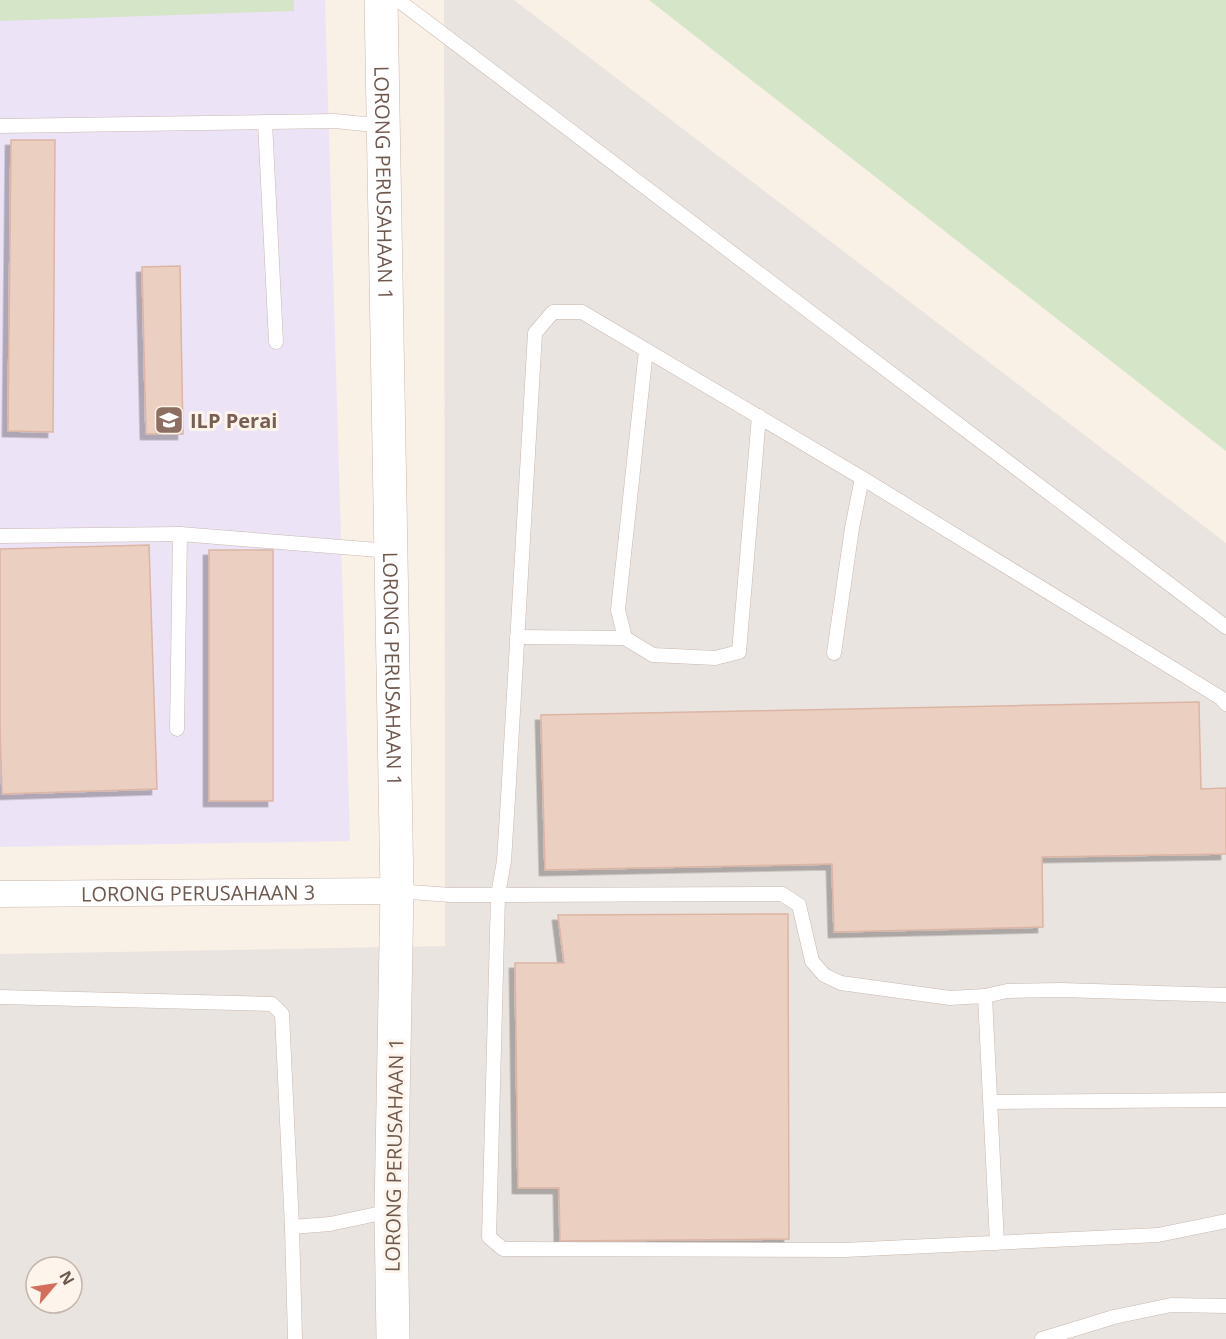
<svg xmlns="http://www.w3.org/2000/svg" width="1226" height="1339" font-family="'Open Sans',sans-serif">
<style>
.industrial{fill:#eae4e0;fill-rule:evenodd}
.education{fill:#ede3f6}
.green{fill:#d5e5c7}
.building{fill:#ebcfc1;stroke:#dcb5a4;stroke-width:1.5;filter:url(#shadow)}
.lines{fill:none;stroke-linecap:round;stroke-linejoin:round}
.service-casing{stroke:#c9b8ae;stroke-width:15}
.minor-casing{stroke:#c9b8ae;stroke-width:27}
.tertiary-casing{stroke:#c9b8ae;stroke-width:34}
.service{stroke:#fff;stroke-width:14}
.minor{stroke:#fff;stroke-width:26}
.tertiary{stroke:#fff;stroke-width:33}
.labels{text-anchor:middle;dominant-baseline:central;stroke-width:6;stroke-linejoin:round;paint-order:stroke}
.street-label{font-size:20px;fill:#6f584e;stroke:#fdf5ec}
.education-label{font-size:20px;font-weight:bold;fill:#785e54;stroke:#fdf5ec;text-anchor:start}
</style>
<defs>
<filter id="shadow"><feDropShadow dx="-5.5" dy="5.5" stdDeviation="0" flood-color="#0004"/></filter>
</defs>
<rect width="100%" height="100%" fill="#f9f1e6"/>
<path class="industrial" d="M444,0H514L1226,543V1339H0V954L445,946ZM36,1267H72V1303H36Z"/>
<polygon class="education" points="0,0 325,0 350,841 0,847"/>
<g class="green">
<polygon points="0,0 294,0 294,11 0,21"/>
<polygon points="649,0 1226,0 1226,451"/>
</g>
<g class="building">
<polygon points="11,140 55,140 53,432 8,431"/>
<polygon points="180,266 183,434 146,434 142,267"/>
<polygon points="149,545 157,789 2,794 0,726 0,549"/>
<rect x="209" y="550" width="64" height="251"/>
<polygon points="1199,702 1201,789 1226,788 1226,854 1042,857 1043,927 834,932 832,864 545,870 541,715"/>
<polygon points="788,914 789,1239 560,1241 559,1188 518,1188 515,963 564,963 558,915"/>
</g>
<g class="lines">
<g class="service-casing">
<g id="service">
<polyline points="398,0 1226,627"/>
<polyline points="265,122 276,342"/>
<polyline points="0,126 335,121 384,126"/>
<polyline points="646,350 618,610 625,638 653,655 715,658 739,652 759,416"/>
<polyline points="862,478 1221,698 1226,704"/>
<polyline points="0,536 180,534 391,551"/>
<polyline points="517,637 625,638"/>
<polyline points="177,729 180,534"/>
<polyline points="397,891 450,895 498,895 504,861 508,798 535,333 553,312 582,312 862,478 852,528 834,653"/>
<polyline points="985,996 1007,991 1061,990 1226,995"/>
<polyline points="0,997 272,1004 282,1014 292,1227"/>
<polyline points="991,1102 1226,1100"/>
<polyline points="997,1243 985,996 950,998 841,983 824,975 812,961 799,905 782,894 498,895 489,1237 503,1249 844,1250 1158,1235 1226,1221"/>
<polyline points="295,1339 292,1227 330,1224 391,1211"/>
<polyline points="1042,1339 1114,1317 1171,1305 1226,1306"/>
</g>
</g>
<g class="minor-casing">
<g id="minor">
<path id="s1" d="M0,894L397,891"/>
</g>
</g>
<g class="tertiary-casing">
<g id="tertiary">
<path id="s2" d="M381,0L397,891L391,1211L393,1339"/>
</g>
</g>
<use href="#service" class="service"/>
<use href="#minor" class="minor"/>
<use href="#tertiary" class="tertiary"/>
</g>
<defs>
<g id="university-square" transform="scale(1.5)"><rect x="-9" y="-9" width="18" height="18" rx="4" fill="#8d6e63" stroke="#fdf5ec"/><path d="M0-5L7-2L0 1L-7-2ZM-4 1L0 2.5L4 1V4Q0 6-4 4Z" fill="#fff"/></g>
</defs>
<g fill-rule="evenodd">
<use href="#university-square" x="169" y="420"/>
</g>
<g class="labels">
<g class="street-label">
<text stroke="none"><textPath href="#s2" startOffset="183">LORONG PERUSAHAAN 1</textPath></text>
<text stroke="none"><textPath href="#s2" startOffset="669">LORONG PERUSAHAAN 1</textPath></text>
<text stroke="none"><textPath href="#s1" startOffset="198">LORONG PERUSAHAAN 3</textPath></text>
<text transform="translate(394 1155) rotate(-89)">LORONG PERUSAHAAN 1</text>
</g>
<g class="education-label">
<text x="190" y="420">ILP Perai</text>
</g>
</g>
<g transform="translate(54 1285) rotate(61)"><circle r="28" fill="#fdf5ec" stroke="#c4b6ad" stroke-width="1.5"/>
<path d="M0-4.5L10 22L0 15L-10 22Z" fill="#d46d5b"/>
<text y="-9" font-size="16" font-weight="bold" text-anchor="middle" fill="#6f584e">N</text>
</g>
</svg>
